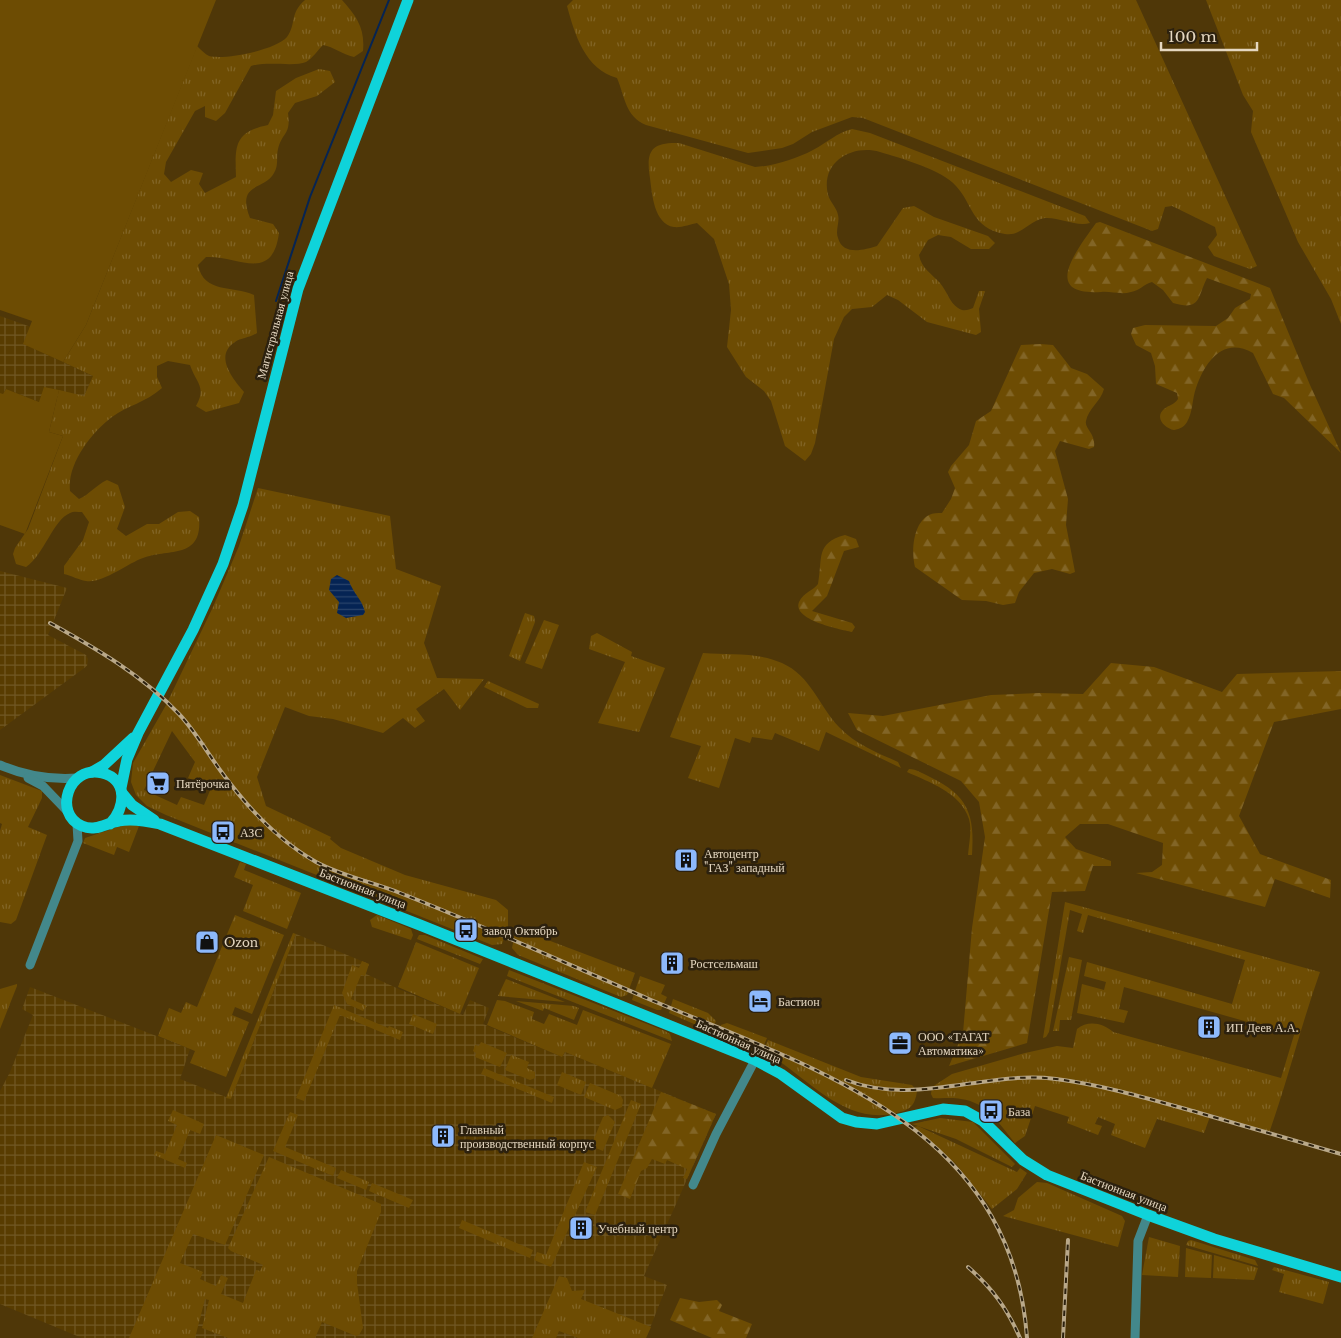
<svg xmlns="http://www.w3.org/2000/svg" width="1341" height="1338" font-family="'Libre Baskerville',serif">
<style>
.industrial{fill:url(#industrial-grid)}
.grass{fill:url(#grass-tufts);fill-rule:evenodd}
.forest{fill:url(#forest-firs)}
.garden{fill:#6d4c03}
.water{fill:url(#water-rules)}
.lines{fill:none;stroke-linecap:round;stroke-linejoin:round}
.stream{stroke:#052454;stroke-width:2}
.minor{stroke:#43888b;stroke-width:9}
.major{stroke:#0fd3da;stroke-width:11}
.rail-casing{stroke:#b9a889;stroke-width:4}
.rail{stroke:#2c210f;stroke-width:2;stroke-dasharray:5.5;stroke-linecap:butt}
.labels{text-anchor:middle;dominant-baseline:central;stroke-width:5;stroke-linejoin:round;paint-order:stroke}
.street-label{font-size:12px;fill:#e5d7c0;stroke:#2c210f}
.poi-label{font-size:12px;fill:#e5d7c0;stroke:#2c210f;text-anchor:start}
</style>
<defs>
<pattern id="industrial-grid" width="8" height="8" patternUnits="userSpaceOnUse" patternTransform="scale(1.25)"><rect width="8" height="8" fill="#583c01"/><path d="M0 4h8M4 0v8" fill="none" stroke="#705724"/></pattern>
<pattern id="grass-tufts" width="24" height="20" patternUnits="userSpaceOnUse" patternTransform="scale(1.25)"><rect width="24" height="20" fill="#6d4c03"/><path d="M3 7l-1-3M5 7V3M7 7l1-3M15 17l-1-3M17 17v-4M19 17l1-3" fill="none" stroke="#826526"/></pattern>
<pattern id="forest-firs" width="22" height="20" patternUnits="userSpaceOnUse" patternTransform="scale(1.25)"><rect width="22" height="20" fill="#6d4c03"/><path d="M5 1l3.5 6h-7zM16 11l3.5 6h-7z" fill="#826526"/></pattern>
<pattern id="water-rules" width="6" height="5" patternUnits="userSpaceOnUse" patternTransform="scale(1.25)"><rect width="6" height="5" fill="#052454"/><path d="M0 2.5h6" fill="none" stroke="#29436b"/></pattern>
</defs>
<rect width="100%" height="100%" fill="#4f3708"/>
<g class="industrial">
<polygon points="0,316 31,327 24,344 93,376 84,396 39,402 6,389 3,394 0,393"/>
<polygon points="0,571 67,588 48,635 86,655 88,659 87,666 0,730"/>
<polygon points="296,934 369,964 366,974 401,990 463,1015 470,1000 489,1008 483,1024 562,1057 565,1052 716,1114 644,1276 667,1285 646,1338 82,1338 0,1304 0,1091 10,1072 33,1015 22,1009 30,987 190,1049 180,1079 231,1099"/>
</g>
<g class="grass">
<path d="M305,0H342C357,17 365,28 363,51L354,57C342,54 334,47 323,45C318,50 312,59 306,62C295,67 268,61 251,66L225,113L216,121L205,117V106L195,111L166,162L164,174L171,182L191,170L203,173L199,184L205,193L236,177C235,146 234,132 268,125L273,115L276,91L296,78L319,69L330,71L335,82L317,96L295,103L288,113C291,135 283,131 278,149C276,157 279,165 274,173C264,191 236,182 250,218L273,224L279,233C272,284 238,255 206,257L198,265C204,294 232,285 254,295L257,333C249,338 241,338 235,342C213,356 234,380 244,392L239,403L206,412L196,406C207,387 196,383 190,365L168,361L157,366V377L162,388C145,403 128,405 112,417C91,433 67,464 70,491L79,499C90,494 96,485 107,480L118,485L125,507L117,529L126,536L147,524H159L178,512L190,511L199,517C203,560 168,548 143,558C128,563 102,584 86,581C79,580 72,576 64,574V566L83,540L89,522L82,512C78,512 73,511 70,513C53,520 44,555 26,567L16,564L13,554L15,548L28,529L63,436L49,432L59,390L84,396L93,376L63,362L86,325L197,46C201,50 205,54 209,56C225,60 276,50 287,37C297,23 289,14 305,0Z"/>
<path d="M573,0H1136L1257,266L1250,269L1214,256L1208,247L1217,235L1215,227L1172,206L1165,207L1158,229L1152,231L863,118L852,117L812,132L793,144L782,148L748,153L646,125C625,116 625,97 617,78C585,69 575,35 567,6Z"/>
<polygon points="1206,0 1341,0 1341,324 1331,299 1298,242 1251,132 1253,111 1243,95"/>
<path d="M852,129L870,133L1085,216L1090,223C1076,227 1060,217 1045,218C1029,220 1021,237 1005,234C971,228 973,204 956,186C943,170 900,158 880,152C852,144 820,162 828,195C830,202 837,208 838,215C840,222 835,231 838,238C843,256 864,250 877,246L903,208L914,206L934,217L988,236L995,243L989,249H971L951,237L938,235L928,240L919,255C921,268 932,274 940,283C947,291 949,302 958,308C963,312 969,310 973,308L979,291H985L979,309L981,332L976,335L927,322L898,300L887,295L872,307L852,309L844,317L834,339L815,443L811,454L805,461L785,446L771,401L764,391L746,377L727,347L731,310L729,284L714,239L697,223C691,224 681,228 674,227C654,224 652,194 650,178C646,152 650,142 679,143L755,167C774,166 796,159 813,150C827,143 836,133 852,129Z"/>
<path d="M258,488L390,516L396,569L441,586L424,643L437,678L484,679L460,710L444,689L416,709L425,721L415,728L403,718L383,733L333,719L309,716L285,707L257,777L266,806L331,837L330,839L341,848L405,875L496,900L508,910V926L502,944L492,945L166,815L147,806L136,795L131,782L133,763L166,705L213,607L239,546ZM172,731L195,762L188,778L211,788L204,805L181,797L177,805L144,790Z"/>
<polygon points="525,613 534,616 535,622 520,661 509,656"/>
<polygon points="544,620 559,625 542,669 525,663"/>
<polygon points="597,633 632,652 631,656 665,668 639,732 598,723 625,662 589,649 591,636"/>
<path d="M703,653C728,655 758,652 782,663C811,676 819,706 839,727C855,744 878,753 898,762L901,768L826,732L819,751L775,733L772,740L752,737L750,743L735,738L719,788L688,778L701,746L670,737Z"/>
<polygon points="488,681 539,704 538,708 527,708 484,687"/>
<path d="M909,769C916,769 924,774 930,777C968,795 975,815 972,855H968C969,843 972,830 969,819C961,793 929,782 907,772Z"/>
<polygon points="0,775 42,791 42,798 28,827 47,835 16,920 11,924 0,922 0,831 2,824 0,823"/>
<polygon points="130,823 139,826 129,852 117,847 114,855 83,843 85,838"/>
<polygon points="240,862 246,864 244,870 301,893 287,929 243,911 253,885 234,877"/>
<path d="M1065,902L1320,972C1301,1025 1288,1080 1269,1133L1211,1114L1204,1133L1157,1119L1145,1148L1111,1135L1115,1124L1098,1117L1095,1124L1102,1126L1098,1135L1067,1123L1069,1117L1035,1106L1025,1136L1015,1143C1000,1125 987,1102 961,1099C952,1097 942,1099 933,1098L931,1094L932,1087L952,1074L1025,1053L1057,1046L1073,1048L1077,1029C1088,1020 1103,1023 1113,1032L1281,1078L1294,1035L1124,987L1119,1009L1128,1011L1124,1023L1077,1013L1082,984L1104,990L1106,982L1084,976L1087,962L1232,1004L1245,960L1088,915L1083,933L1077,931L1082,914L1070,910L1049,1032L1046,1037L1043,1038Z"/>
<polygon points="235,915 284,935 252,1014 235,1007 232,1015 249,1022 226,1077 190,1063 195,1051 158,1036 169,1008 181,1013 186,1002 197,1007"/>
<polygon points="377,915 411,929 413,935 411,940 372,927 370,920"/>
<polygon points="516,928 635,973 627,995 621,997 518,955 512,948"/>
<polygon points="293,933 296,934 231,1099 226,1098"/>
<polygon points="419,935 425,935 483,959 480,964 417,939"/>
<polygon points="416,942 479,968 460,1014 398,987"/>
<polygon points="1069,957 1082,960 1071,1020 1060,1020 1059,1031 1053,1031"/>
<polygon points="362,961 369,964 365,976 361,975 351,999 367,1006 363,1011 347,1004 342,993 352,965 359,968"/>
<polygon points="509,970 665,1031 670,1034 672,1041 507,976"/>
<polygon points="640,976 665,985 661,994 667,997 661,1010 657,1010 632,1000"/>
<polygon points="506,979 565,1002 498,996"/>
<polygon points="17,984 17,986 0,1029 0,989"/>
<polygon points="673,999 708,1013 716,1021 713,1028 703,1028 669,1013"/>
<polygon points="497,1000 505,1001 534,1012 532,1019 544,1024 549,1014 577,1025 583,1010 671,1044 652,1088 565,1052 562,1057 487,1025"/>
<polygon points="516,1001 574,1006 579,1008 574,1020 544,1008 543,1011"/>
<polygon points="334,1005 388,1028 389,1026 403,1032 400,1040 340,1015 304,1101 296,1098"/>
<polygon points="413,1014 437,1024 433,1034 409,1024"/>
<polygon points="727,1023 767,1038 761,1052 719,1033 721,1025"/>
<path d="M768,1040L861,1077L912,1085L917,1091C915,1106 910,1110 896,1113C850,1125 813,1085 779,1061L780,1059L763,1051Z"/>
<polygon points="481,1042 507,1053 500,1067 475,1057 476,1053 473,1051 475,1045 479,1046"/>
<polygon points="511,1055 529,1062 527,1068 535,1072 535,1078 530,1080 505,1070"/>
<polygon points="484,1068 554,1097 552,1103 481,1074"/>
<polygon points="562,1072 586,1082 581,1095 557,1085"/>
<polygon points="590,1083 621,1096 623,1100 622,1107 615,1110 584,1097"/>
<polygon points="631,1100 641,1104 595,1215 585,1212"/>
<polygon points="173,1110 204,1124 200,1134 190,1130 178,1159 187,1163 185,1168 154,1155 156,1151 165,1154 177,1125 168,1121"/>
<polygon points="290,1112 298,1115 285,1147 336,1168 333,1176 273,1151"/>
<polygon points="608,1115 615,1122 603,1151 591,1146 603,1117"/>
<polygon points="940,1118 973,1122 1015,1164 1012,1167 956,1139 912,1124"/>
<polygon points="918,1126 1017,1172 1020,1168 1027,1173 1017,1189 992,1209 956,1164 914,1127"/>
<polygon points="216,1135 264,1155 225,1245 193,1234 180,1263 203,1272 200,1279 216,1286 221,1275 228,1278 221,1294 243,1303 256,1270 260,1271 263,1265 231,1251 228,1248 269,1157 381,1204 381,1212 357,1271 357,1283 363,1328 359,1335 356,1336 322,1322 315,1338 228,1338 202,1328 209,1300 205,1299 195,1338 129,1338"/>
<polygon points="584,1162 597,1167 551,1267 534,1260 537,1252 546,1255"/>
<polygon points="341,1170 369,1182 366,1190 337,1178"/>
<polygon points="1037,1182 1047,1183 1122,1216 1125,1221 1118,1247 1003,1216 1014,1210 1018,1198"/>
<polygon points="372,1183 413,1200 409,1208 369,1191"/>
<polygon points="462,1220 533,1250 530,1258 459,1228"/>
<polygon points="1149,1237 1180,1246 1178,1277 1142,1275"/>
<polygon points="1191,1240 1255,1260 1258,1266 1186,1245 1188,1241"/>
<polygon points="1186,1248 1212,1255 1211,1278 1185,1277"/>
<polygon points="1214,1255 1258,1268 1254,1280 1213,1278"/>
<polygon points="1274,1267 1329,1282 1323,1304 1279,1292 1284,1274 1272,1270"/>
<polygon points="559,1276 567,1278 572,1291 585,1290 581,1299 651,1327 646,1338 578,1338 559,1331 556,1338 532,1338"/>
</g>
<g class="forest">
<path d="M1100,222L1270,288L1310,385L1341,453L1284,398L1273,394L1253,353C1223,336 1205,362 1196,388C1192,399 1193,412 1187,422C1184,427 1180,429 1174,430C1165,428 1154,418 1164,409C1169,405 1174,405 1178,399L1177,393L1156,384L1155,366L1151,353L1136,345L1131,334L1133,328L1145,325L1216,326L1228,318L1235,308L1250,299L1251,294L1207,278C1197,298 1201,311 1173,303L1163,290L1152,282C1144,284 1139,291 1131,292C1121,295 1111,291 1101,292C1040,296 1077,250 1096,223Z"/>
<path d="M1040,344L1053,345L1071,368L1087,374L1104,389C1101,401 1088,409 1086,421C1084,428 1096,434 1094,447L1089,449L1060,441L1055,451L1068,499L1066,525L1075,572L1070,574L1052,569L1034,573L1019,592L1015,603L1003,605L986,601L962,600L915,567C911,552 913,523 929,515C933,513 938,513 942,513L951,499L955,488L948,472L951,466L969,445L976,421L991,411L1021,345Z"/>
<path d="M845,535L856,539L859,547L844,551L827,596L812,611L852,623L855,627L852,632C839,629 792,620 799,602C804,592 814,590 818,584C823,558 815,543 845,535Z"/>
<polygon points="1111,663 1154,667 1222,692 1237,674 1341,671 1341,709 1274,722 1239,816 1260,854 1331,880 1330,898 1275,879 1265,907 1136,873 1152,872 1162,865 1163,843 1108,824 1080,824 1065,837 1076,849 1111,861 1111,866 1093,866 1085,891 1052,892 1027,1043 949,1066 963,1033 972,928 985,837 979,802 961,781 857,730 848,713 883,716 991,695 1039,693 1083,694"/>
<polygon points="661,1092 716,1114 687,1179 683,1178 687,1169 667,1160 665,1164 652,1159 647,1168 641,1171 630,1199 618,1194"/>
<polygon points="680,1298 699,1302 717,1300 722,1305 719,1311 752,1324 746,1338 712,1338 670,1320"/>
</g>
<g class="garden">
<polygon points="0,0 216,0 86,325 63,362 23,344 32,321 0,310"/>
<polygon points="44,387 59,390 49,432 63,436 25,534 0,525 0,393 3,394 6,389 39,402"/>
</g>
<path class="water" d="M337,575L349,581C353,593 362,599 365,612L363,615L346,618L337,613L339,602L329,590L331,579Z"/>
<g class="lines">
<polyline class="stream" points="276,301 310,197 389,0"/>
<g class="minor">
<path d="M0,765C26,776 49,780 77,778"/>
<polyline points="28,778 43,786 69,813"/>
<polyline points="30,965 78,841 77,824"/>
<polyline points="693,1185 716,1134 755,1060"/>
<polyline points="1135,1338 1138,1241 1148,1215"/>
</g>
<g class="major">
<polyline points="92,772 104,765 133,738"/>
<polyline points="121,788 127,759 138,733 193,630 223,564 243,505 298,289 408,0"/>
<polyline points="122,793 132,805 154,820"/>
<path d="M110,824C126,808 128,779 102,773C68,765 53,814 82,826C96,832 106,823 119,821C132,818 147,821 160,824L420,925L755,1060L781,1074L842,1118L856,1122L877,1124L943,1109L965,1111L983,1121L1023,1160L1047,1175L1148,1215L1214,1239L1341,1277"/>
</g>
<g class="rail-casing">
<g id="rail">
<path d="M50,623C97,649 142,675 179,714C195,731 207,752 220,770C246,806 277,840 316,862C342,876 372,882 400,893C484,926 567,964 651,1000C815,1069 1012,1126 1027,1338"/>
<path d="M846,1080C915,1107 986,1070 1056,1079C1103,1085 1150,1099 1196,1112C1244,1126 1293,1140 1341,1154"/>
<path d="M968,1267C992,1288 1007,1308 1020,1338"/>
<polyline points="1063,1338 1068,1240"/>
</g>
</g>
<use href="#rail" class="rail"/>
</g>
<defs>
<g id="supermarket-square" transform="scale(1.25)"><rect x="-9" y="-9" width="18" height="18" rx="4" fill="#8db9fc" stroke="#2c210f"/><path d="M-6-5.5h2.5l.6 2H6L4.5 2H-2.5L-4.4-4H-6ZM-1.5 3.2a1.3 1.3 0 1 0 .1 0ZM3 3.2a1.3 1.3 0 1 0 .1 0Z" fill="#111"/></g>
<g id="bus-square" transform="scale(1.25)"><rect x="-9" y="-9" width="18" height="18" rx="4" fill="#8db9fc" stroke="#2c210f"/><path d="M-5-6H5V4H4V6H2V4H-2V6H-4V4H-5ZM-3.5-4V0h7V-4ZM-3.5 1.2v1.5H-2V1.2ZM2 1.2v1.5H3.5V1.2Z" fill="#111"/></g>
<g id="building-square" transform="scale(1.25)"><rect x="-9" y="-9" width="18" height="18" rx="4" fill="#8db9fc" stroke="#2c210f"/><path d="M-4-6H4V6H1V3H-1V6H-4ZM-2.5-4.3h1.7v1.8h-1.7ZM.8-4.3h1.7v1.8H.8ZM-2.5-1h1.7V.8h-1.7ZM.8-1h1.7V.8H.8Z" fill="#111"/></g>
<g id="shop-square" transform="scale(1.25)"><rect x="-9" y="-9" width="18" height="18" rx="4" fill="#8db9fc" stroke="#2c210f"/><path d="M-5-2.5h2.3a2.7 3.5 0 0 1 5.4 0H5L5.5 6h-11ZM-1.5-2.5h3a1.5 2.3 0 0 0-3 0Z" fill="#111"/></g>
<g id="hotel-square" transform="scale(1.25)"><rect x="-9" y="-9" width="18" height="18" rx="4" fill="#8db9fc" stroke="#2c210f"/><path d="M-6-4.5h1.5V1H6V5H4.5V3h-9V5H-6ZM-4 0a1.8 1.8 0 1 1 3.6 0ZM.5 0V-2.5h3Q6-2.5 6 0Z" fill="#111"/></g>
<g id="office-square" transform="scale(1.25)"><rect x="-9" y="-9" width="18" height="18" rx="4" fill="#8db9fc" stroke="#2c210f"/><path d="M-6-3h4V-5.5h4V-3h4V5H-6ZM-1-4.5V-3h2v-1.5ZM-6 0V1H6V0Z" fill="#111"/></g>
</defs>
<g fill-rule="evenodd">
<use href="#supermarket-square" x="158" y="783"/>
<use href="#bus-square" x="223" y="832"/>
<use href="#building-square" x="686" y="860"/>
<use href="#bus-square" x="466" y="930"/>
<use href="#shop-square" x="207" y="942"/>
<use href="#building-square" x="672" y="963"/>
<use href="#hotel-square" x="760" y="1001"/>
<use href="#building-square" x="1209" y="1027"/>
<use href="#office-square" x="900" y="1043"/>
<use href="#bus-square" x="991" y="1111"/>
<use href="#building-square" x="443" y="1136"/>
<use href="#building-square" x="581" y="1228"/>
</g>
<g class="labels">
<g class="street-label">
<text transform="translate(275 325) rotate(-75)">Магистральная улица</text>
<text transform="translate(363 888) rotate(21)">Бастионная улица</text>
<text transform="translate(739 1041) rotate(24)">Бастионная улица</text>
<text transform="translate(1124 1191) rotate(21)">Бастионная улица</text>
</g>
<g class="poi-label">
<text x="176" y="783">Пятёрочка</text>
<text x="240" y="832">АЗС</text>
<text x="704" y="853">Автоцентр<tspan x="704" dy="14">"ГАЗ" западный</tspan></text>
<text x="484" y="930">завод Октябрь</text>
<text x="224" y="942">Ozon</text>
<text x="690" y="963">Ростсельмаш</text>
<text x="778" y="1001">Бастион</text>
<text x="1226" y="1027">ИП Деев А.А.</text>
<text x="918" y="1036">ООО «ТАГАТ<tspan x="918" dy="14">Автоматика»</tspan></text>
<text x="1008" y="1111">База</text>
<text x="460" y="1129">Главный<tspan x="460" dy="14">производственный корпус</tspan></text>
<text x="598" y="1228">Учебный центр</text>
</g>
</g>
<path d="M1161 42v8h96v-8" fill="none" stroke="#e5d7c0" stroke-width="2.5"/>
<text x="1168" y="42" font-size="15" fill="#e5d7c0" stroke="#2c210f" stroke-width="4" paint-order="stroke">100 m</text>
</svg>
